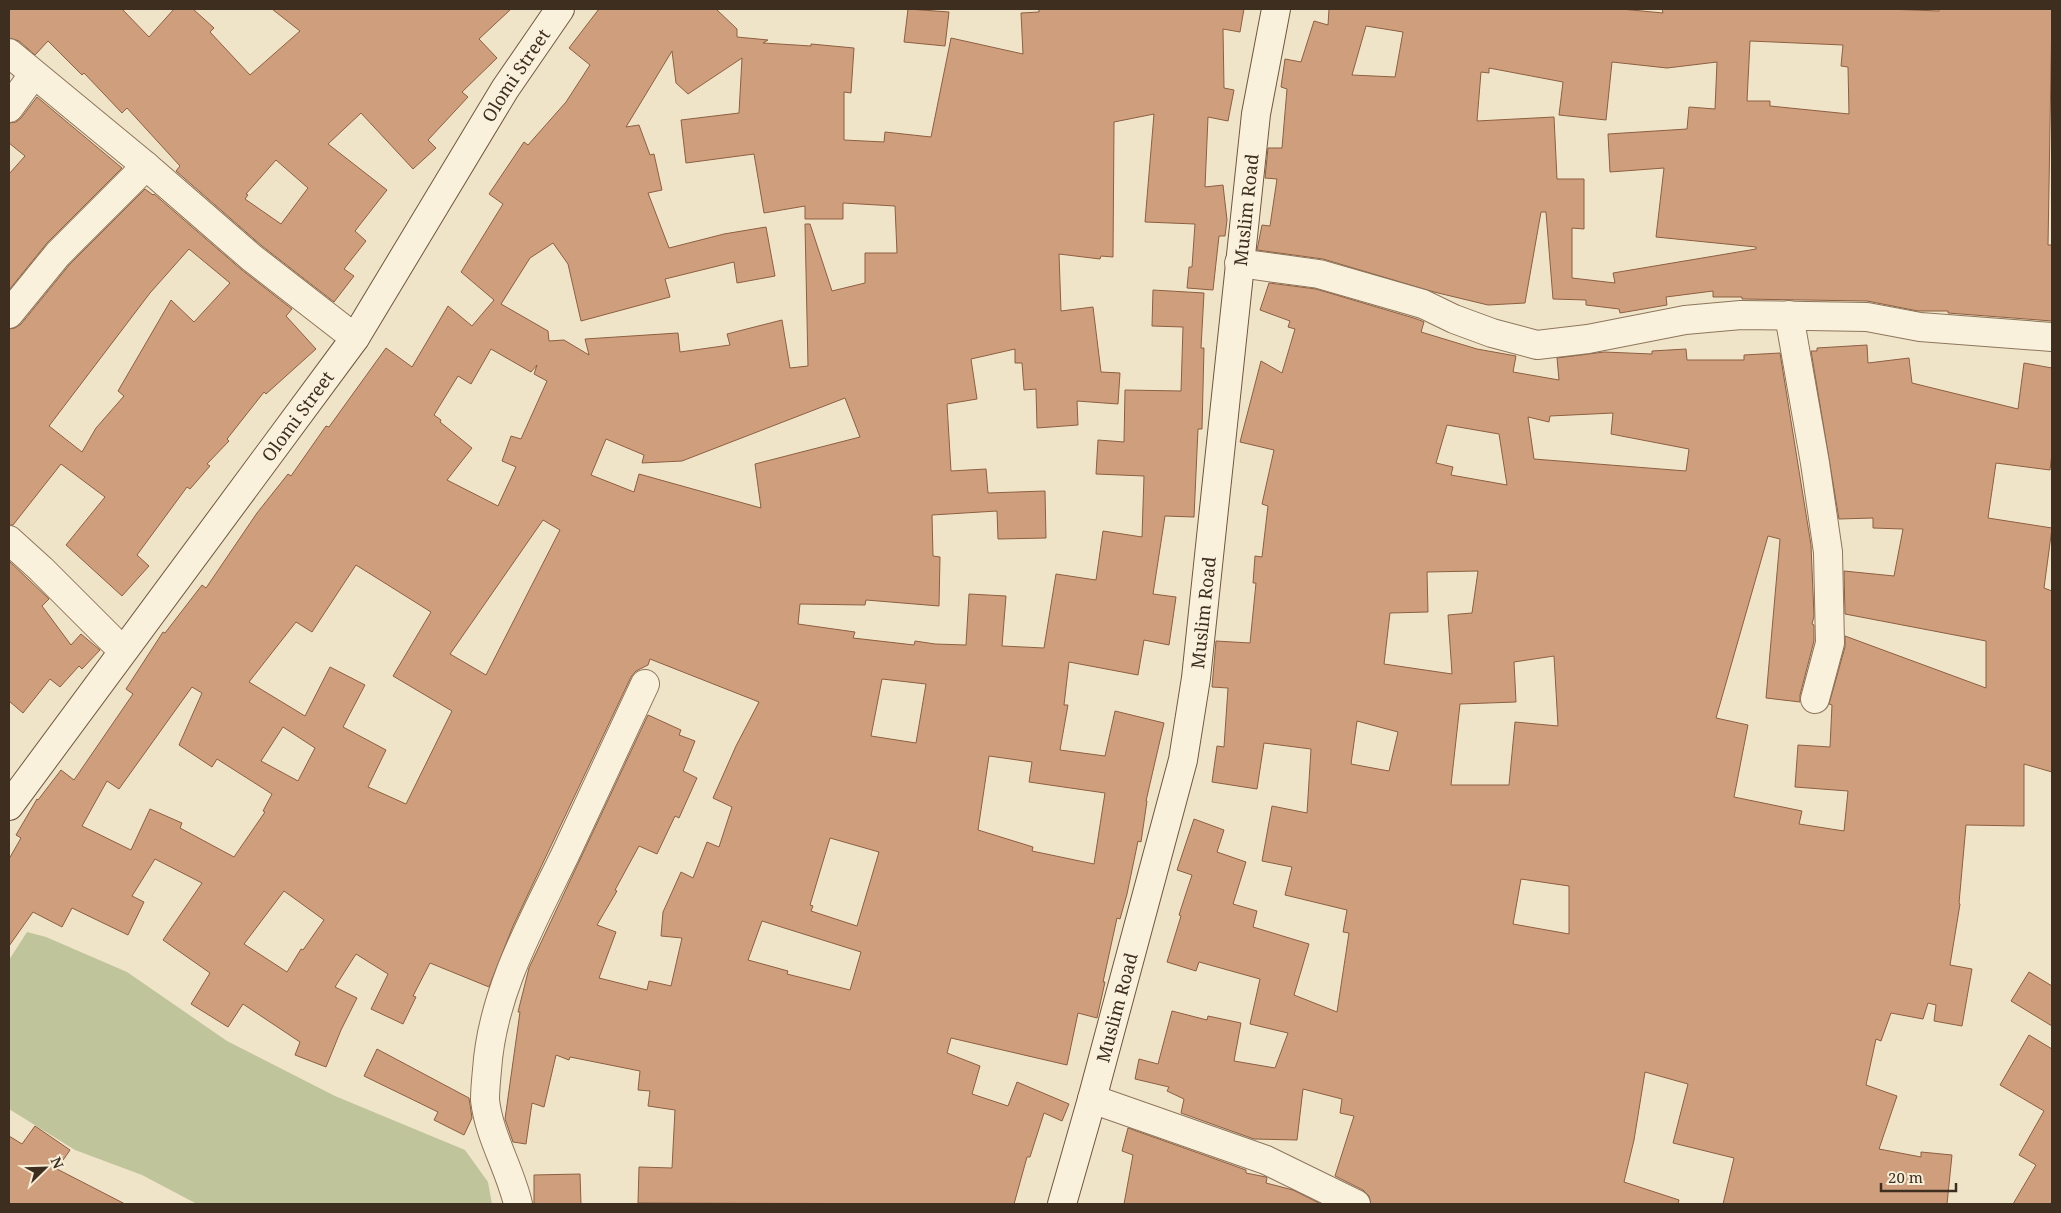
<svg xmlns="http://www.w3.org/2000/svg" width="2061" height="1213" font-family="'Noto Serif',serif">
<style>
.cemetery{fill:#bfc49a}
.building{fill:#cf9f7d;stroke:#8d5f41;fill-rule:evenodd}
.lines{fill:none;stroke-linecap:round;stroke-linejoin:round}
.street-casing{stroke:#8d765c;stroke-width:30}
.secondary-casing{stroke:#6f573f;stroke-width:30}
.street{stroke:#faf1dc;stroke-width:28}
.secondary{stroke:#faf1dc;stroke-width:28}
.labels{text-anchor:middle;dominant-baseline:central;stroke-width:4;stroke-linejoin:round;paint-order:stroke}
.street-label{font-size:18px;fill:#3d2e20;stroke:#f7eed8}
</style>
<rect width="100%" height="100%" fill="#f0e4c8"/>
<polygon class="cemetery" points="27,932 46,937 127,972 227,1041 335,1096 465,1150 488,1182 492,1204 197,1204 142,1175 75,1150 9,1109 9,960"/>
<g class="building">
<path d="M9,9H122L149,37L174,9H193L214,28L210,32L250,75L300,31L272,9H511L479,39L497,58L462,92L468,97L428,140L436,148L413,169L361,113L328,144L387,190L355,231L366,241L344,269L354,276L334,302L262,246L176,171L180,166L127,108L122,113L84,73L82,75L48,41L35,55L19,41L9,38ZM276,160L308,188L281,224L245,199L248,195L246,194Z"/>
<path d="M599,9H716L737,29V37L768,40L763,43L811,46V44L854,48L851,93L844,92V140L884,142L885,132L931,137L951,38L1023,54L1021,13L1039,12V9H1244L1240,32L1223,29L1224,88L1234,90L1228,121L1208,117L1205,187L1223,185L1227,220L1225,236H1219L1213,290L1187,288L1189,267H1192L1195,224L1145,222L1154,114L1114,122L1113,257L1101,256L1100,259L1059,254L1061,311L1093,307L1101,372L1120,373L1118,404L1077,401L1078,425L1037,428L1036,389L1024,390L1022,363H1015V349L971,359L977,399L947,404L951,471L986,469L988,493L1045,491L1046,538L998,539L997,511L932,515L933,556L940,557L939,606L866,600L865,605L800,604L798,624L855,632L853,638L914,645L915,641L935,644L966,645L969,594L1006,596L1002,646L1044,648L1056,574L1096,580L1103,531L1142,537L1144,476L1096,474L1098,440L1124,442L1125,390L1181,391L1183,327L1152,326L1153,290L1204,293L1201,348H1204L1202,429H1198L1194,517L1165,516L1153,594L1176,597L1169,645L1144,640L1138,675L1069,662L1064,705H1068L1060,750L1105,756L1115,711L1164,723L1146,801H1147L1141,842L1138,841L1127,894L1120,919L1117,918L1103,982H1105L1097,1018L1078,1013L1067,1065L951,1038L947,1053L980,1066L972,1094L1008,1106L1017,1082L1069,1104L1062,1121L1044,1113L1030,1157H1027L1014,1204L638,1203L639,1167L672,1168L675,1110L648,1106L650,1091L638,1090L640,1071L570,1057L569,1060L556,1055L544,1107L532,1103L526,1144L513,1142L505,1119L520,1012H518L529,968L648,715L681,730L679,735L695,741L683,771L697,778L679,818L675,816L657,854L639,846L615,890L617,891L597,925L616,932L599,978L647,990L649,981L671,986L682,938L661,936L663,912L681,872L693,878L707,842L719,847L732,807L713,798L736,746L759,702L650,659L648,665L636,671L631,677L513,926L489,987L430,963L413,996L416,997L403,1024L371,1009L388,974L356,954L335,987L357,998L341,1030L326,1067L295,1055L300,1042L243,1004L228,1027L191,1004L210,973L163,940L202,883L155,859L132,896L144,902L128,935L72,908L62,927L33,912L9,946V859L21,838L16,835L37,799L38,800L61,770L74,780L133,694L126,689L163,632L165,633L202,585L206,588L257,513L288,474L291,476L326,426L329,427L386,348L412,367L448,306L472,326L494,300L461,272L503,204L489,194L524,142L528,145L566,102L590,65L569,48ZM672,51L676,83L688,94L742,58L739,113L681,120L686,163L754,154L764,213L805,206V219H843V203L895,206L897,253H865V283L832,291L810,224H805L808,366L790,368L782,320L727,334L730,345L680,352L678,333L585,339L589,355L564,340L549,341L548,331L501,304L530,258L553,243L568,264L581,321L670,297L665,279L734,262L737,283L775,276L766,227L724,234L669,248L648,193L662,190L654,154L650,155L639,125L626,127ZM491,349L531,372L537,365L534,374L547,381L521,439L511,436L502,461L516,467L498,506L447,480L472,448L440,422L441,420L434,415L458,376L471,384ZM845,398L860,437L755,464L761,508L639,474L634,492L591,475L606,439L644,455L642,463L682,461ZM543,520L560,530L486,675L450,654ZM356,565L431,612L393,676L452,711L406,804L368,787L386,750L343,727L365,685L330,667L305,716L249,682L296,622L312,632ZM882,679L926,684L916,743L871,736ZM192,687L202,693L179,745L212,767L217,759L272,794L263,811L265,812L234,857L180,828L182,823L150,809L131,850L82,826L107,781L119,789ZM283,727L315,748L298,781L261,761ZM989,756L1032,762L1029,782L1105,793L1094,864L1032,851L1033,847L978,830ZM830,838L879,852L857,926L811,911L813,906L810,905ZM284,891L324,920L303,950L301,949L287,972L244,944ZM762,921L861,952L850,990L787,974L788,971L748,960Z"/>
<polygon points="908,9 949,12 945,46 904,42"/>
<path d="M1329,9H1621L1663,13L1662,9H1887L1939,11V9H2052L2048,245H2052V321L1948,313V311H1918L1867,301L1742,299V297H1713V291L1666,297L1667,305L1620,313L1619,309L1586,305V300L1553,299L1546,212H1541L1525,303L1488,305L1434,292L1323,259L1257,250L1262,225L1270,226L1277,179L1265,178L1268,148H1282L1287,89L1281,87L1285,59L1301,62L1314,21L1328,25ZM1366,26L1403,32L1395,77L1352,75ZM1750,41L1843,45L1841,66L1848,67L1849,114L1770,106V101H1747ZM1612,62L1667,68L1717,62L1715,109L1689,107L1687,129L1608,134L1610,172L1664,168L1656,237L1756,247V249L1613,273L1615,283L1572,278V228L1584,229V179H1557L1554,117L1477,121L1481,72L1489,73V68L1563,82L1559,115L1606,120Z"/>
<polygon points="37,97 122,168 47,243 9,290 9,174 25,156 9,143 9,123 16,122 21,118"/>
<path d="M145,189L153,195L154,194L242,270L292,309L286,316L316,349L266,394L264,392L227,439L229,441L207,464L210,466L190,489L187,487L137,555L149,566L122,596L66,545L105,497L61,464L13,525H9V329L15,328L21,324L70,264ZM189,249L230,283L194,322L171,300L118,391L124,396L96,428L82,452L49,426L150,293Z"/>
<path d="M1269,283L1316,289L1417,319L1424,322L1421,332L1477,349L1516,356L1513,372L1559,380L1557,358L1604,352L1652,354V351L1686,349L1687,360H1744V355L1780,353L1811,545L1814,616L1812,624L1814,625V641L1800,695V702L1766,698L1780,539L1768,536L1716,718L1748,725L1734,797L1802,811L1799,824L1844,831L1848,791L1795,787L1798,745L1830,747L1832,705L1829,704L1845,647V636L1986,688V641L1845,614L1844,571L1894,576L1903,529L1873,528V518L1839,519L1811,351H1817V348L1867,345L1868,363L1909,358L1912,383L2018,409L2024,363L2052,368V453L2050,470L1996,463L1988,518L2052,528L2044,588L2052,591V772L2024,764V826L1966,825L1959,903L1960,904L1950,965L1972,969L1962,1026L1934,1021L1936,1005L1928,1003L1923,1019L1891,1013L1881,1041L1876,1039L1866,1085L1897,1096L1879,1149L1921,1157V1152L1952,1155L1947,1204H1723L1734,1158L1673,1143L1688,1084L1645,1072L1634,1140L1624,1182L1679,1200L1678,1204H1371L1369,1196L1363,1190L1335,1176L1354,1116L1340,1113L1342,1099L1303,1089L1297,1140L1254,1139L1181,1113L1184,1099L1167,1091L1169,1087L1135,1079L1139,1059L1158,1064L1172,1011L1207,1020L1208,1016L1241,1023L1234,1061L1275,1068L1288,1033L1250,1024L1260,979L1199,962L1196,971L1167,962L1181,916L1179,915L1192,875L1177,870L1194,819L1224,830L1217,852L1246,862L1233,904L1257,911L1253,927L1309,944L1294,995L1337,1012L1349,933L1343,932L1347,910L1285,895L1292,867L1262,861L1272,806L1307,813L1311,749L1264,743L1257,789L1212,782L1217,746L1224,747L1228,688L1212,687L1216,641L1250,643L1256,583H1253L1255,556L1262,557L1268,506L1262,504L1274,450L1240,442L1261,361L1282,373L1295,329L1288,327L1290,321L1260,310ZM1613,413L1611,434L1689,449L1686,471L1534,459L1528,417L1549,422L1550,416ZM1447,425L1499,434L1507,485L1451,475L1453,467L1436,463ZM1478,571L1472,613L1448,615L1452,674L1384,664L1390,613L1428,612L1427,572ZM1554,656L1558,726L1515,722L1509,785H1451L1460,704L1516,702L1514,662ZM1357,721L1398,732L1389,771L1351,764ZM1521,879L1569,886V934L1513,924Z"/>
<polygon points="9,561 49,599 42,606 71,645 81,634 100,650 82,669 79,666 60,687 50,679 23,713 9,701"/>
<polygon points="2029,972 2052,986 2052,1026 2011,1001"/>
<polygon points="2029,1035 2052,1049 2052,1204 2013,1204 2036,1165 2019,1155 2044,1111 2000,1085"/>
<polygon points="377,1049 469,1098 472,1118 464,1135 434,1120 438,1112 364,1076"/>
<polygon points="35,1126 70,1150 57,1169 125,1204 9,1204 9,1136 22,1144"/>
<polygon points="1128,1128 1246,1170 1246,1173 1266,1177 1267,1178 1266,1183 1293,1190 1321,1204 1124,1204 1133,1155 1122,1151"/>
<polygon points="580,1174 581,1204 534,1204 534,1175"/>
</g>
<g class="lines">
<g class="street-casing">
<g id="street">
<polyline points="9,53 146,166 252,258 355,338"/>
<polyline points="9,108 33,75"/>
<polyline points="1239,263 1319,274 1423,304 1454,319 1492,333 1537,345 1588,339 1685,320 1741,315 1867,317 1920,327 2052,337"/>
<polyline points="9,314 58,254 146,166"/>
<polyline points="1789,315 1815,463 1828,552 1830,643 1815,699"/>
<polyline points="9,540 41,569 122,650"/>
<polyline points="1092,1099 1266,1160 1356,1204"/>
<path d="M518,1204C510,1169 489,1136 485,1100C485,1090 486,1080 487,1070C492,993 532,923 565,855C592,798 618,741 645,684"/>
</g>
</g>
<g class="secondary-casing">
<g id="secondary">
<path id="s1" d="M9,806L355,338L505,89L560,9"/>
<path id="s2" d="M1062,1204L1092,1099L1183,760L1196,678L1256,114L1276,9"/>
</g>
</g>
<use href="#street" class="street"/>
<use href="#secondary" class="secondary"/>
</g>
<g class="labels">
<g class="street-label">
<text stroke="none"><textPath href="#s1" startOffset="890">Olomi Street</textPath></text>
<text stroke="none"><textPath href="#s2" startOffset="1014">Muslim Road</textPath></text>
<text stroke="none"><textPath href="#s1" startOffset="485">Olomi Street</textPath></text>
<text stroke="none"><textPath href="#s2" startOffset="609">Muslim Road</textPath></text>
<text stroke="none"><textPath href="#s2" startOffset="204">Muslim Road</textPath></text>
</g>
</g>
<rect width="2061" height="1213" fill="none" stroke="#3d2e20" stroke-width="20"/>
<g transform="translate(45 1168) rotate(67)" stroke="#f7eed8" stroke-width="4" paint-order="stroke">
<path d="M0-4L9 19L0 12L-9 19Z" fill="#3d2e20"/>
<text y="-8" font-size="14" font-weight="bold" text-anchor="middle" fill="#3d2e20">N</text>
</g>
<path d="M1881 1183v8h75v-8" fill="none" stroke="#3d2e20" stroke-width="2.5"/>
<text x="1888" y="1183" font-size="15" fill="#3d2e20" stroke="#f7eed8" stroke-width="4" paint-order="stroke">20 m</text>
</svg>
